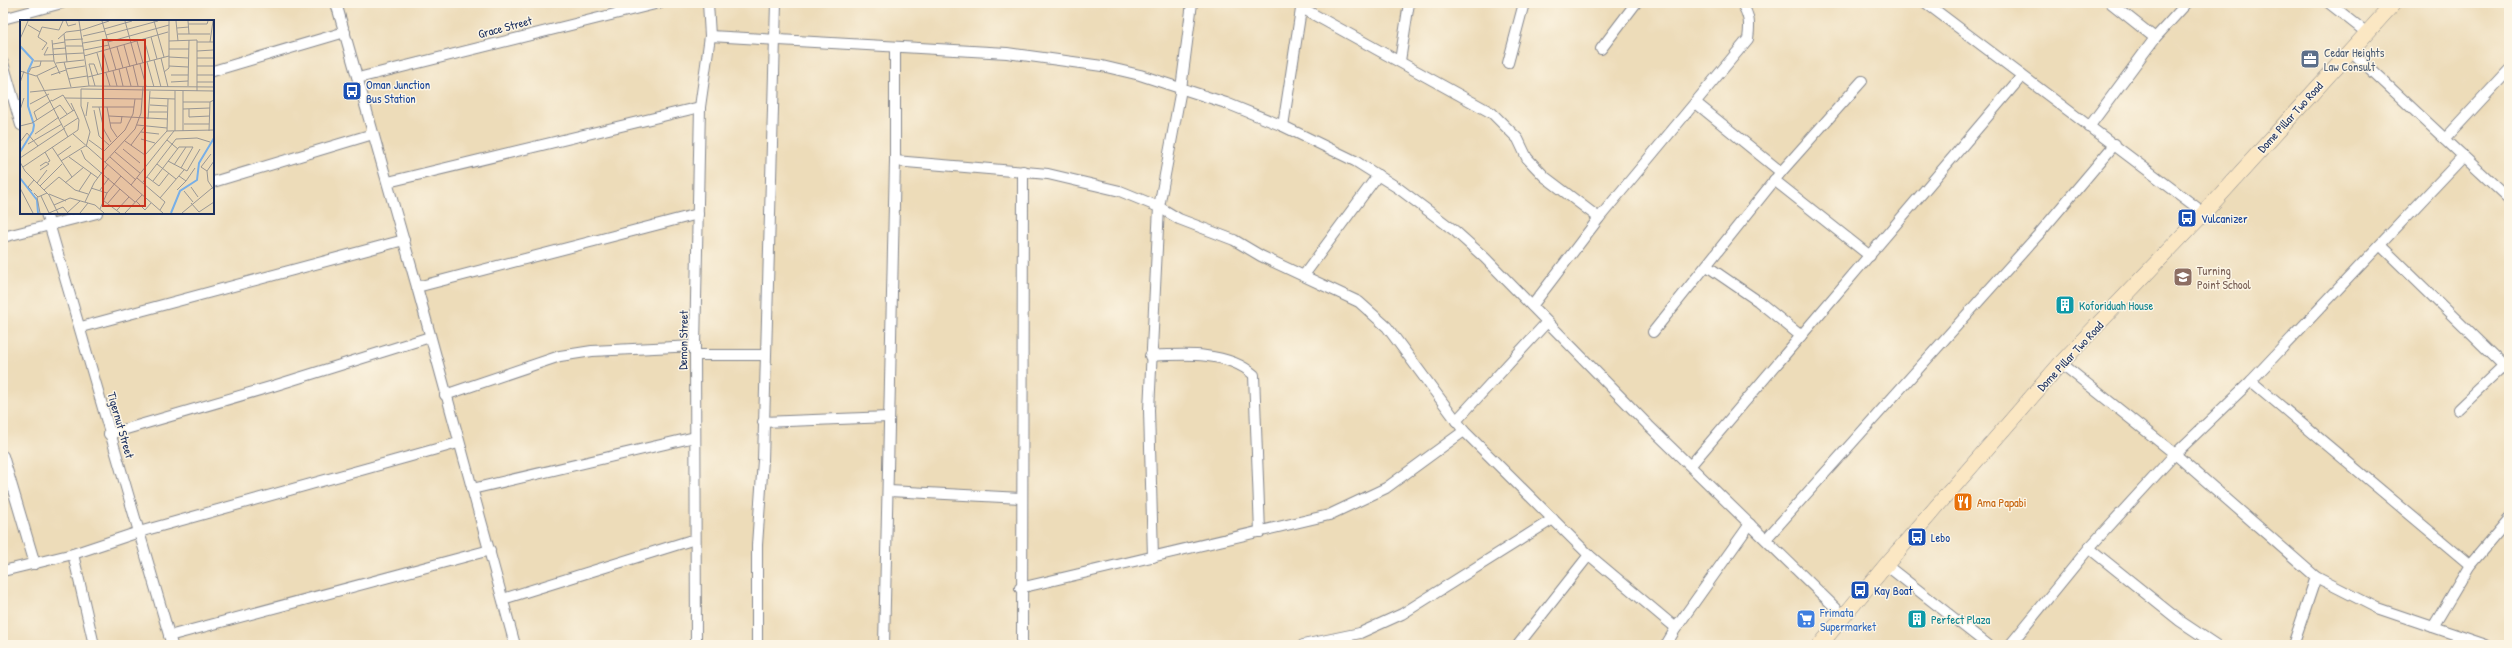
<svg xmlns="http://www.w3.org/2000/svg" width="2512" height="648" font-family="'Patrick Hand',sans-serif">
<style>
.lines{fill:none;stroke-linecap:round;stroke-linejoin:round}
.street-casing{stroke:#84868c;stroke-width:12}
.secondary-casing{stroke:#84868c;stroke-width:16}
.street{stroke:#fff;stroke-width:10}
.secondary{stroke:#fbe7c3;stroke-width:15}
.labels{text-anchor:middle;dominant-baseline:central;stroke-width:3;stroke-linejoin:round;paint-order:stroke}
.street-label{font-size:12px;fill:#1b2f5e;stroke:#fcf5e5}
.service-label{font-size:12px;fill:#4e5e75;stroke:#fcf5e5;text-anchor:start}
.transit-label{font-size:12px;fill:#164399;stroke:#fcf5e5;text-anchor:start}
.education-label{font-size:12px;fill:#785e54;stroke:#fcf5e5;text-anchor:start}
.culture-label{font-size:12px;fill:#0d838f;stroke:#fcf5e5;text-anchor:start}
.food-label{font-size:12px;fill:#c56008;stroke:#fcf5e5;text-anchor:start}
.shop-label{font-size:12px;fill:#366cbe;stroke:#fcf5e5;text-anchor:start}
.inset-river{fill:none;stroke:#78afe7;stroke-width:2}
.inset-road{fill:none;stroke:#999795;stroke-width:1}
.view{fill:#c8321e;fill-opacity:0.15;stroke:#c8321e;stroke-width:2}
.inset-edge{fill:none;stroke:#1b2f5e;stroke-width:2}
</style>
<rect width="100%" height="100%" fill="#fcf5e5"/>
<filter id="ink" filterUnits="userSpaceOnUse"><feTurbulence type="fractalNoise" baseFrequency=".025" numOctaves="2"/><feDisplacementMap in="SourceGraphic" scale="8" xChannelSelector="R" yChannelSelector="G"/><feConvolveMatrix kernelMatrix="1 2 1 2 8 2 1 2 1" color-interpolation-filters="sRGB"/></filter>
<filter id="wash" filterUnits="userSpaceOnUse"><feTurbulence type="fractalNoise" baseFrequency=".012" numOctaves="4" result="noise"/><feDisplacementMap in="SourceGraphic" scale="16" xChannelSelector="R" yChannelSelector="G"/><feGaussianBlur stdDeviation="0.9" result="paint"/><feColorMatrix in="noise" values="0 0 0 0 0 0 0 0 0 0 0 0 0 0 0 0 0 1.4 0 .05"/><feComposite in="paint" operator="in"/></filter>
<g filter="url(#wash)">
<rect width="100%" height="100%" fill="#eddcb9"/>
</g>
<g filter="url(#ink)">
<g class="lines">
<g class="street-casing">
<g id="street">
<polyline points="336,3 417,287 515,645"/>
<polyline points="1926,3 2204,213"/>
<polyline points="2111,3 2155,38"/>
<polyline points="2329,3 2367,33"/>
<polyline points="1302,8 1492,113 1518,139 1527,158 1545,177 1599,218"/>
<polyline points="3,19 62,3"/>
<polyline points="710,36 1007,53 1102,66 1140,75 1226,103 1283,126 1355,161 1398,188 1455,231 1485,258 1649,426 1844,616"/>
<polyline points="1601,49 1636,3"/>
<polyline points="2350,50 2509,199"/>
<polyline points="1400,61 1409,3"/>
<polyline points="3,63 21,125"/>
<polyline points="1508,63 1524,3"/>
<polyline points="213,71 345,32"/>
<polyline points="358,78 659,3"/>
<polyline points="1696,103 1781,172"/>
<polyline points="1283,126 1302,3"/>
<polyline points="2089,127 2155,38 2187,3"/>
<polyline points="2445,139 2509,70"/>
<polyline points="895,161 1048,174 1120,191 1159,207 1179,219 1234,240 1261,256 1359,302 1387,327 1464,431 1589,555 1676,628 1666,645"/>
<polyline points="1774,180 1870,256"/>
<polyline points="213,182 373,134"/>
<polyline points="388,182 700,107"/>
<polyline points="46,213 172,645"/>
<polyline points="3,237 97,213"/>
<polyline points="2381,246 2509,371"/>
<polyline points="1707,266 1758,301 1801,336"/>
<polyline points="1304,275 1378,175"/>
<polyline points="417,287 698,214"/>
<path d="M1532,306L1599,218L1748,39C1750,25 1750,15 1741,3"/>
<polyline points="81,327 404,240"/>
<polyline points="1653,332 1781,172 1862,81"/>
<polyline points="696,355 765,355"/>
<path d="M1150,356C1184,354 1228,351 1254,375L1260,532"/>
<polyline points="2061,363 2175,454 2316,577 2377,608 2486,645"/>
<polyline points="2251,381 2470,565"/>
<polyline points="445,395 560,356 592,351 695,346"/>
<polyline points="2458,409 2503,366"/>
<polyline points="1456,421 1547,322"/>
<polyline points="763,422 889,417"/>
<polyline points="109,434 270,387 430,337"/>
<polyline points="3,456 35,564"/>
<polyline points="1691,465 2022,76"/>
<polyline points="472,489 695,437"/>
<polyline points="889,491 1021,498"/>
<polyline points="1766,539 2038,235 2115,144"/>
<polyline points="2089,548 2180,621 2216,645"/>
<polyline points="73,554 94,645"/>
<polyline points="1153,557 1149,410 1159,207 1181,89 1192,3"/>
<polyline points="1886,565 1988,645"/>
<polyline points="3,571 73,554 139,532 458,443"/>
<polyline points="1020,588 1329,515 1386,488 1464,431"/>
<polyline points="503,599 695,539"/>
<polyline points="2433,627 2470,565 2509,519"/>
<polyline points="1676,628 1750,524"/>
<polyline points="169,636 490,550"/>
<polyline points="696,645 695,346 700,107 710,36 708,3"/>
<polyline points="757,645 757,545 763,460 776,3"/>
<polyline points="884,645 895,161 895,47"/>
<polyline points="1022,645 1023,171"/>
<polyline points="1303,645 1360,633 1402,614 1553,519"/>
<polyline points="1518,645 1589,555"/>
<polyline points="2010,645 2089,548 2175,454 2251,381 2463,157"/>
<polyline points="2293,645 2316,577"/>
</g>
</g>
<g class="secondary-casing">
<polyline id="secondary" points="1820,645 1886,565 2061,363 2204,213 2394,3"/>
</g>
<use href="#street" class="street"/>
<use href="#secondary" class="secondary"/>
</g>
</g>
<defs>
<g id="office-square" transform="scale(1)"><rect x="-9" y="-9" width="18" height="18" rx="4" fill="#5c6f8a" stroke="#fcf5e5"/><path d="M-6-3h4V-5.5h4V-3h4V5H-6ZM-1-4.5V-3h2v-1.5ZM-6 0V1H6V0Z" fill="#fff"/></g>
<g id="bus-square" transform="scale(1)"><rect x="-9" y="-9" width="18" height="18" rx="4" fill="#1a4fb4" stroke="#fcf5e5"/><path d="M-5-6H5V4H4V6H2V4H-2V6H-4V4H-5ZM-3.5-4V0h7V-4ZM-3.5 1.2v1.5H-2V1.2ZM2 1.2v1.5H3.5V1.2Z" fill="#fff"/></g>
<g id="school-square" transform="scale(1)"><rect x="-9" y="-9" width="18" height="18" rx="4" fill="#8d6e63" stroke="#fcf5e5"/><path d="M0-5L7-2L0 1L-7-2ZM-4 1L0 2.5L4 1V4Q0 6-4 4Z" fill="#fff"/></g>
<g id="building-square" transform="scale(1)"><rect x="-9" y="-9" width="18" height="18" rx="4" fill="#0f9aa8" stroke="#fcf5e5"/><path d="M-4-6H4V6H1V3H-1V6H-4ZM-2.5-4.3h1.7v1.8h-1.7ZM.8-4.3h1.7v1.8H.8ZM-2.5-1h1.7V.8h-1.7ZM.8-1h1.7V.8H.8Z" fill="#fff"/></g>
<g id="restaurant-square" transform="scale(1)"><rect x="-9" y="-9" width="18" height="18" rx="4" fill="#e8710a" stroke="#fcf5e5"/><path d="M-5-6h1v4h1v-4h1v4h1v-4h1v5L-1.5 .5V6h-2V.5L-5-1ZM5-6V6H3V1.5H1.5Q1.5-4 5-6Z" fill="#fff"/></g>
<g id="supermarket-square" transform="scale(1)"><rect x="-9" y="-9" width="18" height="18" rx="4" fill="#3f7fe0" stroke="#fcf5e5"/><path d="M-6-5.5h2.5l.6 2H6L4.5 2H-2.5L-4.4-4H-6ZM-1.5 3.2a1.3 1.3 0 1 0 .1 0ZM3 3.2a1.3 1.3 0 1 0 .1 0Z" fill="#fff"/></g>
</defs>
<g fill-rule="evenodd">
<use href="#office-square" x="2310" y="59"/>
<use href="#bus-square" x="352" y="91"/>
<use href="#bus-square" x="2187" y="218"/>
<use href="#school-square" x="2183" y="277"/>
<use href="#building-square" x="2065" y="305"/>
<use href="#restaurant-square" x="1963" y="502"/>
<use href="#bus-square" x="1917" y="537"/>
<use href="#bus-square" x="1860" y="590"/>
<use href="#supermarket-square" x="1806" y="619"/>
<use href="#building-square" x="1917" y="619"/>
</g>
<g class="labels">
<g class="street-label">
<text transform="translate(505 27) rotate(-15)">Grace Street</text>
<text transform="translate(2290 117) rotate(-48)">Dome Pillar Two Road</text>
<text transform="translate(683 340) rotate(-89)">Demon Street</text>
<text transform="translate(2070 356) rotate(-47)">Dome Pillar Two Road</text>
<text transform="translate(121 425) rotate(74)">Tigernut Street</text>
</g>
<g class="service-label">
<text x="2324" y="52">Cedar Heights<tspan x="2324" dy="14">Law Consult</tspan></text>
</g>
<g class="transit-label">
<text x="366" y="84">Oman Junction<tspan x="366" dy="14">Bus Station</tspan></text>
<text x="2201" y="218">Vulcanizer</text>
<text x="1931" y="537">Lebo</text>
<text x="1874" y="590">Kay Boat</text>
</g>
<g class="education-label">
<text x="2197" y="270">Turning<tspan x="2197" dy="14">Point School</tspan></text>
</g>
<g class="culture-label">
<text x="2079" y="305">Koforiduah House</text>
<text x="1931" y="619">Perfect Plaza</text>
</g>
<g class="food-label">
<text x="1977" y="502">Ama Papabi</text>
</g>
<g class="shop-label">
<text x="1820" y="612">Frimata<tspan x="1820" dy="14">Supermarket</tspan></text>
</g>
</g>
<g transform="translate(20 20)">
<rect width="194" height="194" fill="#eddcb9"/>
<path class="inset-river" d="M0,26L13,40L8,51V86L14,105L13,111L0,132M0,158L17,180L18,193M151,193L160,171L177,160L179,143L194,118"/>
<path class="inset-road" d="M46,1L48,6L56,4M59,1L69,66M82,1L96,50M105,1L117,45M134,1L144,37M156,1L158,21M168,1L169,14M168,4H187L188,1M8,5L20,12L18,17L27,23L22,30M157,8L169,7M84,9L112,1M20,12L22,7L39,10L43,1M44,14L47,42M158,14H190M86,15L138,1M63,16L85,11M131,17L137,39M0,19L8,1M38,19L46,12L62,10L89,1M124,19L130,41M32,20L34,41M45,20L63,19M117,21L123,43M149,21L177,20V71M88,22L149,5M177,22H194M190,22L193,1M63,23L87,19M33,24L45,22M104,25L110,47M46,26H63M28,27L24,35L64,33M97,27L103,48M33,29L46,28M149,29H169M64,30L89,25M83,31L89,52M177,31L193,30M77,33L83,54M64,36L148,12M149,37L168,38M141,38L148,67M177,38H194M134,40L141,67M14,41H34L40,54M44,42L51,67M127,42L134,67M36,43L64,40M120,44L126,66M113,45L118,66M149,46L168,47M177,46H194M106,47L111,66M46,49L65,46M99,49L103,66M0,51L16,56L37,46M93,51L97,66M9,52L11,48L20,46L21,41M144,52L149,48V1M86,53L90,66M31,55L46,50M151,55H168M177,55H194M17,56L48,117M68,57L149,36M49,59L67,56M151,62L168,61M177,62H194M0,63L4,51M75,66L69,44H74L78,55M168,66L169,20M61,69L194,71M61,69V86L70,112L66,127M163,71V111M10,72L69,66L194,67M45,78L122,79M130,78L155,79M32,81L43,75L53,91M163,82H190M10,84L29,74M130,85L147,86M72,87H114M79,87L84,110L91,122M87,87L91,108L97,117M163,89L190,88M169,89V97L190,96M0,90L4,78M74,90L79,116L89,125M129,92H147M66,96L68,82M89,96L147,99M40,99L54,90M128,99L130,71M17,100L14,92L32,80M90,103H101L102,96M164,104H189M117,105L147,108M0,106L12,103L40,85L47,94M44,107L58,98M147,111L194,110M155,111V71M189,111L190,82L194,80M121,112L139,114M15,114L39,97M53,114L143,193M121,119L135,123M69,120L84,131L105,110L113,94L115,79M147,120L158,129M105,121L125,135L147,111L148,79M0,122L7,113L18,126M8,124L42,104M111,125L125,106M32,127L52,157M103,129L120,143M61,130L65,139L115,182M25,132L30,141L28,142M95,132L120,153M37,136L51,126M49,137L78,158M90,137L116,160M0,138L45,108M41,141L65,126M148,141L167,151L180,129M194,141L187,151L188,161L194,170M0,142L5,151L29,175L38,193M85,142L115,109L121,93L123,67M137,144L156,159M154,145L166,127M20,146L26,142L29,144L20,150M3,147L58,110L59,100L51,83M187,151L181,147L191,134M127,157L139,166L149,153M117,158L145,182L140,190M133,161L159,127H173L161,148M166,161L175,148M123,162L156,119L177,118L190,122M17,163L27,150M45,163L64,147M111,165L154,111M20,166L42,144M171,167L178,177M0,168L13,193M71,168L87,173M24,170L39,157L55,170L68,174M80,170L89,158M157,170L166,161L159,156M12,171L8,167L14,160M59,171L71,153M164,171L173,182M14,173L18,177L27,173M29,174L46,181M21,176L29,193M17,177L20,193M140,178L164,150M84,181L100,193M116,181L125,190L131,183M65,182L74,163L88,144M88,183L100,169M171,183L179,192L194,182M34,185L50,178L75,185L84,193M80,189L87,173L101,156M97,190L109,177M29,193L43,187L48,193M47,193L60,181M60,193L68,183M105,193L122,175M162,193L192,168"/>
<path class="view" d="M83,20H125V186H83Z"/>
<rect width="194" height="194" class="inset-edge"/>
</g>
<rect width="2512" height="648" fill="none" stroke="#fcf5e5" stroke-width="16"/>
</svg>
